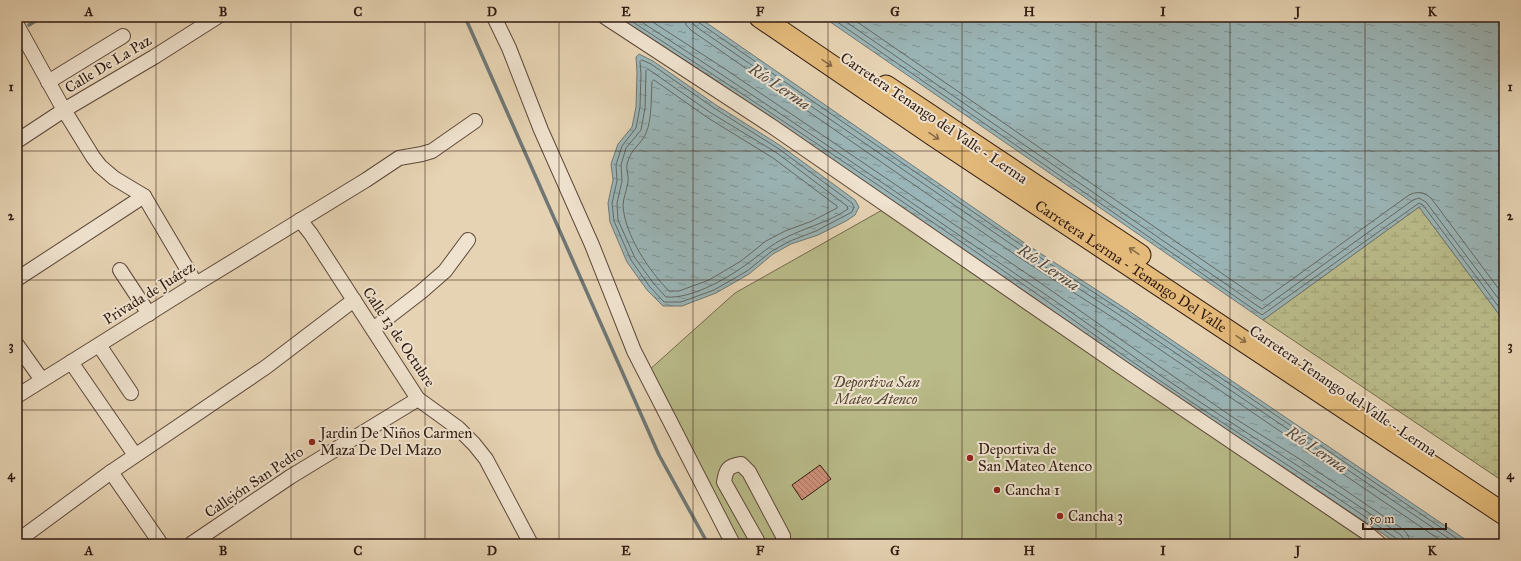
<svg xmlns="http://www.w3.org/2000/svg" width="1521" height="561" viewBox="0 0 1521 561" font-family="'IM FELL Great Primer',serif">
  <defs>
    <pattern id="wetland-marsh" width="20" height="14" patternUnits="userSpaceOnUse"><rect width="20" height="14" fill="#b9bb89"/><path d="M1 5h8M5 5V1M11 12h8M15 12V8" fill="none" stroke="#9fa075"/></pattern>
    <pattern id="water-ripples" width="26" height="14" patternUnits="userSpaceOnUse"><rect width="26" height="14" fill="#9ab5b7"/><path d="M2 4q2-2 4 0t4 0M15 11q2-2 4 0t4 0" fill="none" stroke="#7e9293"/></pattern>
    <pattern id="building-back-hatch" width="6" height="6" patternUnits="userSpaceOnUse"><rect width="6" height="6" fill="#ce9079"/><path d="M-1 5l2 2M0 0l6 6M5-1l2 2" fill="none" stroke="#a87562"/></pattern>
  </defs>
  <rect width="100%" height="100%" fill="#e6d3b3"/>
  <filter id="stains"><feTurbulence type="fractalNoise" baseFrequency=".005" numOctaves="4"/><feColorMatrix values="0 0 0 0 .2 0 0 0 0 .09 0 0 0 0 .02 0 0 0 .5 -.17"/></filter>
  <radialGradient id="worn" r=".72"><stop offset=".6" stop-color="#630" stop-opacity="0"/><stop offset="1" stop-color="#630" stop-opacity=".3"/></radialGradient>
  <polygon fill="#b9bb89" stroke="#746a4d" points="884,209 1373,544 737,544 648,371 735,293"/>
  <polygon fill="url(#wetland-marsh)" stroke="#746a4d" points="1419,207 1504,321 1504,482 1263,320"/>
  <g fill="url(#water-ripples)" stroke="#6f7775">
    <polygon points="618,17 698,17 1026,244 1126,309 1472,544 1398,544 1289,471 1223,429 1151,380 1033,297 714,79"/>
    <polygon points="823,17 1504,17 1504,321 1419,207 1263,320"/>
    <polygon points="639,54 653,61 716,105 781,146 855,200 859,207 855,215 846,221 818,235 791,244 773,254 749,274 716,293 682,306 663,306 647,290 627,262 610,222 608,203 613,180 611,164 618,144 632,127 636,107 637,73 636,57"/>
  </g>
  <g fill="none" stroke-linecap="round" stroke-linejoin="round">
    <g stroke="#646864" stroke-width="1">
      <path d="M 625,17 C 764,107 901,200 1037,294 C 1077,322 1116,351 1156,378 C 1236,433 1318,483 1397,539 L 1399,544"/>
      <path d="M 634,17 C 771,106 905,198 1039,290 C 1079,317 1117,345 1157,373 C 1237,428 1321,479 1401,535 L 1404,539 L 1404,544"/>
      <path d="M 645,17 L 722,67 L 1042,284 L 1160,367 L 1231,416 L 1298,458 L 1392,522 C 1401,528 1410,532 1410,544"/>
      <polyline points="685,17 686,25 692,31 1017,256 1118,321 1446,544"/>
      <polyline points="691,17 692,22 695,26 1021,251 1121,316 1457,544"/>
      <polyline points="696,17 698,22 1024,247 1124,312 1465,544"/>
      <polyline points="830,17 1262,315 1419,203 1423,205 1504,314"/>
      <polyline points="839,17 1262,309 1413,200 1419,198 1426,202 1504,306"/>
      <path d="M 850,17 L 1262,301 L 1409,195 C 1417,191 1424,192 1431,198 L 1504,296"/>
      <polygon points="642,60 651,64 714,108 779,149 852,203 854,207 852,212 816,231 790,241 772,251 747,271 714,290 681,302 664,302 650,287 631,260 614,221 612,203 617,181 616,165 622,146 636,128 640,107 641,74 640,62"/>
      <path d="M 648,69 L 711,113 L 777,153 L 847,206 L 848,209 C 829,222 807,227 787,237 C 771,244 759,256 744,266 C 725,280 690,299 666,297 L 654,284 L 635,258 L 618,220 L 617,203 L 622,181 L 621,165 L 626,148 L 641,130 L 645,108 L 646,71 Z"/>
      <path d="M 654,80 L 708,118 L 773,158 L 837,206 L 837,208 L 812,221 L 785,231 L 766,241 L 741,261 L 709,280 L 679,291 L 669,291 C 649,271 625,235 623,206 C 623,198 627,190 628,182 C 629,176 626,170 627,164 C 631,148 641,145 646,133 C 652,120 651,97 652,82 Z"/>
    </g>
    <g stroke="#6f7775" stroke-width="3.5">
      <polyline points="465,17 659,455 708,544"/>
      <polyline points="29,25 42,17"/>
    </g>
  </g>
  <polygon fill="url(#building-back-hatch)" stroke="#2f1a11" points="820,465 831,479 802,500 792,485"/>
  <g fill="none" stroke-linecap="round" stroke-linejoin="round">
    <g stroke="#5d483a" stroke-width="16">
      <g id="minor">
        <polyline points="494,17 509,48 541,130 592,245 634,351 733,544"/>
        <polyline points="605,17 770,125 1133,375 1367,533 1380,544"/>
        <polyline points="17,25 64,110 93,157 100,166 114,178 144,196 196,284"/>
        <polyline points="48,82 123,36"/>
        <polyline points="17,141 64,110 154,57 217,17"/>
        <polyline points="300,220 311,234 418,399 458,428 474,444 486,459 531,544"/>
        <polyline points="120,270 149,314"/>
        <polyline points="17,279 144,196"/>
        <polyline points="373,329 421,292 445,271 468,240"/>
        <polyline points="17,345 42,380"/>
        <polyline points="99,345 131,393"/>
        <polyline points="71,362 135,455"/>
        <polyline points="17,396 196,284 366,180 399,158 422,154 432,151 475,121"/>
        <polyline points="111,472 161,544"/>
        <polyline points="20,539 111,472 266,367 354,300"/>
        <polyline points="191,544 290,477 418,399"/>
        <path d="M 759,544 L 724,482 C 726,469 728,466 741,464 L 749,472 L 783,536 L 783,544"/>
      </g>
    </g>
    <g stroke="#2f1a11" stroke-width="23">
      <g id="highway">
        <path id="s1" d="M 760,17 L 933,135 L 1504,514"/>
        <polyline points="886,86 1140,255"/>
      </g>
    </g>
    <use href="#minor" stroke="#efe2ce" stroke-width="14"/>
    <use href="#highway" stroke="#e3ba7a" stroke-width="21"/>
  </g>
  <defs><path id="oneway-shaft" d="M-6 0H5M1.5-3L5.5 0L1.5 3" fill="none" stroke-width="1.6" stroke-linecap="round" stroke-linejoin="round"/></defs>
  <g stroke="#896a46">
    <use href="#oneway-shaft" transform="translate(827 63) rotate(34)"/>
    <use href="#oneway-shaft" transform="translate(934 136) rotate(34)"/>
    <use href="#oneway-shaft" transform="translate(1134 251) rotate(-146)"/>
    <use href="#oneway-shaft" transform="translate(1241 339) rotate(34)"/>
  </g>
  <path fill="none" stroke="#2f1a11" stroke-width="1" stroke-opacity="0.55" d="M 156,17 L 156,544M 291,17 L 291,544M 425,17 L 425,544M 559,17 L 559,544M 693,17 L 693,544M 828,17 L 828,544M 962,17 L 962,544M 1096,17 L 1096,544M 1230,17 L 1230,544M 1365,17 L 1365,544M 17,151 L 1504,151M 17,280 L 1504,280M 17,410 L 1504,410"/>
  <g fill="#8f2418" stroke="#efe2ce" stroke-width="1.5">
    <circle cx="312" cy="442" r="4"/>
    <circle cx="970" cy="458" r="4"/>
    <circle cx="997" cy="490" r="4"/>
    <circle cx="1060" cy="516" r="4"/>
  </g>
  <g text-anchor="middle" stroke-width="4" stroke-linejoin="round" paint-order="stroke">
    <g font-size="15" fill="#2f1a11" stroke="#efe2ce">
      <text transform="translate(108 64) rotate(-31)" y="5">Calle De La Paz</text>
      <text transform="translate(934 118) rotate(34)" y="5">Carretera Tenango del Valle - Lerma</text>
      <text dy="5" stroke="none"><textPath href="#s1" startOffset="447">Carretera Lerma - Tenango Del Valle</textPath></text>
      <text transform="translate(149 293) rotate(-32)" y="5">Privada de Juárez</text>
      <text transform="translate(399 337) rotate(56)" y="5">Calle 13 de Octubre</text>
      <text transform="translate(1343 391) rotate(34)" y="5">Carretera Tenango del Valle - Lerma</text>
      <text transform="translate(254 482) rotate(-34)" y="5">Callejón San Pedro</text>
    </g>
    <g font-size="15" font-style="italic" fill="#584a35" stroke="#efe2ce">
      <text x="876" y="387">Deportiva San<tspan x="876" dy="17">Mateo Atenco</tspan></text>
    </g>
    <g font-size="15" fill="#2f1a11" stroke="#efe2ce" text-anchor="start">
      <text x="320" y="438">Jardin De Niños Carmen<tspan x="320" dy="17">Maza De Del Mazo</tspan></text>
      <text x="978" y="454">Deportiva de<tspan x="978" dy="17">San Mateo Atenco</tspan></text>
      <text x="1005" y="495">Cancha 1</text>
      <text x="1068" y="521">Cancha 3</text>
    </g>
    <g font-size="16" font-style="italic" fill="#4f4843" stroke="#efe2ce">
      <text transform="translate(780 86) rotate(34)" y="6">Río Lerma</text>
      <text transform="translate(1049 267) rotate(34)" y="6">Río Lerma</text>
      <text transform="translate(1317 449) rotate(34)" y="6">Río Lerma</text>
    </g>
  </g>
  <rect width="1521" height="561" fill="none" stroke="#e6d3b3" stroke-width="44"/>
  <path d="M1363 523v6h83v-6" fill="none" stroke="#2f1a11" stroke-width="2"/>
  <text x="1369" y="523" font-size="12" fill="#2f1a11" stroke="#efe2ce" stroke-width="3" paint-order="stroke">50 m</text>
  <rect x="22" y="22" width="1477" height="517" fill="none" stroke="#2f1a11" stroke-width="1.5"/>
  <g font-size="13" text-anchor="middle" font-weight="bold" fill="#2f1a11">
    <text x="89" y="16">A</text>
    <text x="223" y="16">B</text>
    <text x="358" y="16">C</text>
    <text x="492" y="16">D</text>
    <text x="626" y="16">E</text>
    <text x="760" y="16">F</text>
    <text x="895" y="16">G</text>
    <text x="1029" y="16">H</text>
    <text x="1163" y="16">I</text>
    <text x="1298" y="16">J</text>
    <text x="1432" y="16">K</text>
    <text x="11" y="91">1</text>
    <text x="1510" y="91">1</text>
    <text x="11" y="220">2</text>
    <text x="1510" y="220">2</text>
    <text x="11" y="350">3</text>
    <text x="1510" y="350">3</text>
    <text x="11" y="479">4</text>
    <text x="1510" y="479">4</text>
    <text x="89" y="555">A</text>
    <text x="223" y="555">B</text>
    <text x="358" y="555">C</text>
    <text x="492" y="555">D</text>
    <text x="626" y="555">E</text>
    <text x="760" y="555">F</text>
    <text x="895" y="555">G</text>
    <text x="1029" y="555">H</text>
    <text x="1163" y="555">I</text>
    <text x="1298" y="555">J</text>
    <text x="1432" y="555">K</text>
  </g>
  <rect width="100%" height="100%" filter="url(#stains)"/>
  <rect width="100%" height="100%" fill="url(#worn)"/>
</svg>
